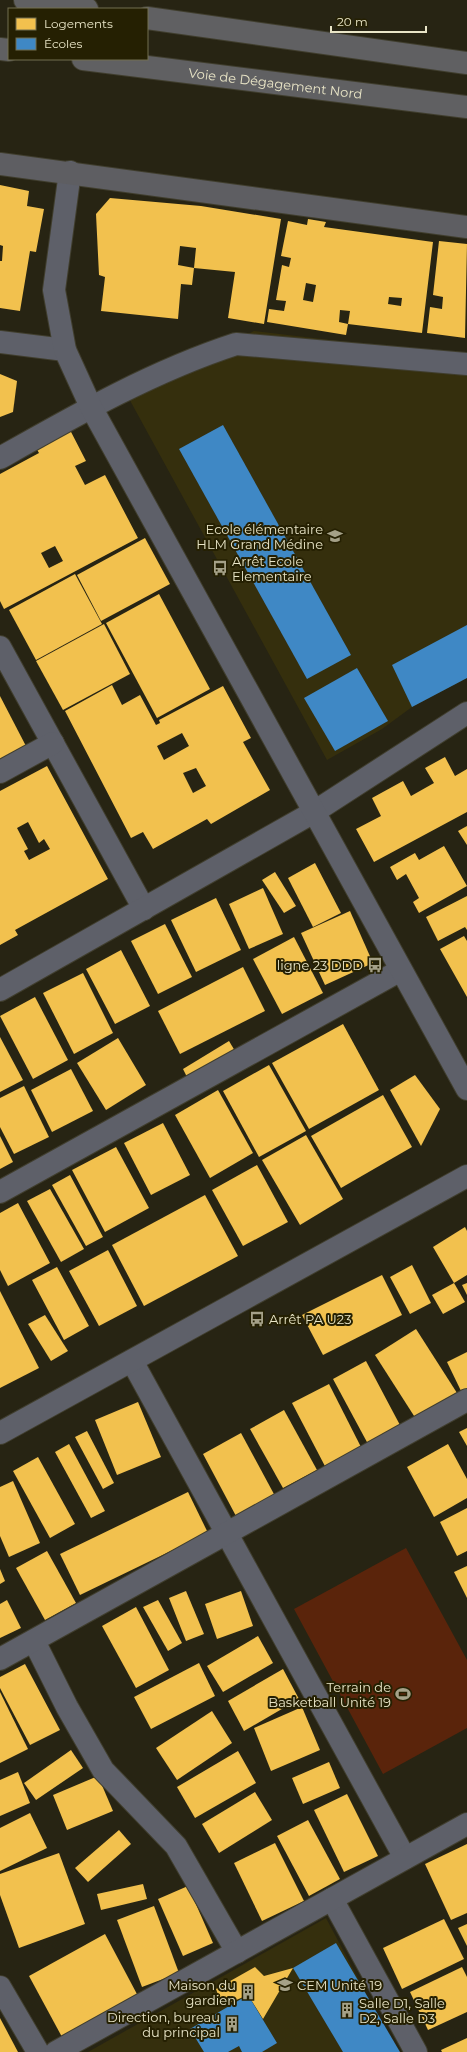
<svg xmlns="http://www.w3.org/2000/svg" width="467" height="2052" viewBox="0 0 467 2052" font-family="Montserrat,sans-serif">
  <rect width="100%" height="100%" fill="#272413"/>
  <g fill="#352f0d">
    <polygon points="254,331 467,356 467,678 412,707 382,729 327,760 127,395"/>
    <polygon points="326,1918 397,2052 88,2052"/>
  </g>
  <polygon fill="#5a240b" points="406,1548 467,1660 467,1728 383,1774 294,1609"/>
  <g fill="#f2c14e" fill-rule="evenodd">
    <polygon points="0,185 29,191 27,206 44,209 36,252 30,251 20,311 0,308 0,261 2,261 3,246 0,245"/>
    <polygon points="110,198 201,206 281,219 264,324 228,318 235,272 194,268 196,248 180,246 178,265 194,268 192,285 181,284 178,319 101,311 105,277 99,275 96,214"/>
    <path d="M 308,219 L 326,222 L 324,227 L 433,242 L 422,333 L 348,324 L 350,311 L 340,310 L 339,322 L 348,324 L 346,335 L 267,322 L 269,309 L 284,311 L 286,301 L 276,300 L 282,265 L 289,267 L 291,258 L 281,256 L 288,221 L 307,225 ZM 306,283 L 316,285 L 313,302 L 303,300 ZM 389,297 L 402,298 L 401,306 L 388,304 Z"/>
    <polygon points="439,241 467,244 465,338 427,333 430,307 442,309 443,297 433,295"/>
    <polygon points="0,374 17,381 13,412 0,417"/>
    <path d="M 69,428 L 86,461 L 75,466 L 85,485 L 105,475 L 138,538 L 4,609 L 0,601 L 0,474 L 39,453 L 35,446 ZM 55,546 L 63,561 L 49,568 L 41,553 Z"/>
    <polygon points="145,538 170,584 101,621 77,575"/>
    <polygon points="75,574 102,624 36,660 9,610"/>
    <polygon points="159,594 210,689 157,718 106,623"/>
    <polygon points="104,624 130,674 63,710 36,661"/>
    <path d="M 112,685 L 122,705 L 140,695 L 156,725 L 160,723 L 159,720 L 223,686 L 251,738 L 243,742 L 270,790 L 211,824 L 207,819 L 153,849 L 143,832 L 131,838 L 65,711 ZM 182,733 L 189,746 L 164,760 L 157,746 ZM 196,768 L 206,786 L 193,793 L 183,773 Z"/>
    <polygon points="0,696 27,748 0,762"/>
    <polygon points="445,757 455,776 467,769 467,812 374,862 356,829 381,816 372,798 403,781 411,796 434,783 425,768"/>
    <path d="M 47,766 L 108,879 L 15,930 L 18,935 L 0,945 L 0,791 ZM 28,822 L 39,843 L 44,839 L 50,849 L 29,860 L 24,851 L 28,849 L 17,828 Z"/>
    <polygon points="467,826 467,845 458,831"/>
    <polygon points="444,846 467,886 419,913 413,902 419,898 406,874 397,880 390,867 415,853 419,860"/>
    <polygon points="315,863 341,913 313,927 288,878"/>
    <polygon points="275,872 296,906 284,913 262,880"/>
    <polygon points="263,888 283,934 249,949 229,904"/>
    <polygon points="467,896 467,930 465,927 438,941 426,917"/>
    <polygon points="216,898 241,950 196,972 171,920"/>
    <polygon points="350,911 373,963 325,985 301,933"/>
    <polygon points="165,924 192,977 158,994 131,941"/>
    <polygon points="464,936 467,941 467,997 440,949"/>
    <polygon points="294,937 323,993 282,1014 253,959"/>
    <polygon points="121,950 150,1006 115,1024 86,969"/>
    <polygon points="243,967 265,1011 180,1054 158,1011"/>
    <polygon points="83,973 113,1033 74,1054 43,993"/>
    <polygon points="35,997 68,1060 33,1079 0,1016"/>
    <polygon points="343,1024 379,1090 309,1129 272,1063"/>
    <polygon points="0,1037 23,1080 0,1092"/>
    <polygon points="118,1038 146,1085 106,1110 77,1063"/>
    <polygon points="229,1041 235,1051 188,1079 183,1069"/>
    <polygon points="269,1065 306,1131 259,1157 223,1091"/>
    <polygon points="71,1069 93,1111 52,1132 31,1090"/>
    <polygon points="415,1075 440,1109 421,1146 390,1090"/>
    <polygon points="24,1086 49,1137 14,1154 0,1127 0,1098"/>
    <polygon points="218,1090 253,1153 210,1178 175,1115"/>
    <polygon points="383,1095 412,1147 341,1188 311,1136"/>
    <polygon points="163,1123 190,1175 151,1195 124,1143"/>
    <polygon points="306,1135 343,1199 300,1225 262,1160"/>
    <polygon points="0,1136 13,1162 0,1169"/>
    <polygon points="116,1147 149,1208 105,1232 72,1170"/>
    <polygon points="257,1165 288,1222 243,1246 212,1190"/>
    <polygon points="70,1175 103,1237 86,1246 52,1185"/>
    <polygon points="50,1189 84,1249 61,1262 27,1201"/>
    <polygon points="205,1195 238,1256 144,1306 112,1245"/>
    <polygon points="18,1203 50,1263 8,1286 0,1270 0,1213"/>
    <polygon points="465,1227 467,1231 467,1275 454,1283 433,1247"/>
    <polygon points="108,1250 137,1306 99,1326 69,1271"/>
    <polygon points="412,1265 431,1303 410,1314 390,1277"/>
    <polygon points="57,1267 89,1326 64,1340 32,1280"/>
    <polygon points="382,1275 402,1315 323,1355 302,1315"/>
    <polygon points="454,1283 465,1302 443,1314 432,1295"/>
    <polygon points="467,1283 467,1295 462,1285"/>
    <polygon points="0,1291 39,1368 0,1388"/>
    <polygon points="45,1315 68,1351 51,1361 28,1324"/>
    <polygon points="416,1329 457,1393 416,1419 375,1355"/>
    <polygon points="467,1352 467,1391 462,1393 447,1362"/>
    <polygon points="366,1361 401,1427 368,1444 333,1379"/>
    <polygon points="329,1384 363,1451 327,1470 292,1403"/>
    <polygon points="138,1402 161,1457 117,1475 95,1420"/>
    <polygon points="284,1410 317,1470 283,1488 250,1429"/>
    <polygon points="467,1428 467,1446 459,1432"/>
    <polygon points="87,1431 114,1483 103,1489 75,1437"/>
    <polygon points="241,1433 275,1496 236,1516 203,1454"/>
    <polygon points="69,1444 105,1511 91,1518 55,1452"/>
    <polygon points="448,1444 467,1479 467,1498 434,1517 407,1467"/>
    <polygon points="38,1457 75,1524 50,1538 13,1471"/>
    <polygon points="13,1481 40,1543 9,1557 0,1536 0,1487"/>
    <polygon points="188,1492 208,1533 80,1595 60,1554"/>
    <polygon points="467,1508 467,1551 457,1556 440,1522"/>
    <polygon points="47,1551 76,1603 45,1620 16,1568"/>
    <polygon points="467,1566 467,1598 454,1572"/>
    <polygon points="0,1569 5,1581 0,1584"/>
    <polygon points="186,1591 204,1634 186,1641 169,1598"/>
    <polygon points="241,1591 253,1626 217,1639 205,1604"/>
    <polygon points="7,1600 21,1628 0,1638 0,1604"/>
    <polygon points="158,1600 182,1643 168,1651 143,1607"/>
    <polygon points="136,1607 169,1670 136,1688 102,1626"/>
    <polygon points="258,1636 273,1663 223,1692 207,1666"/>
    <polygon points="199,1663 215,1696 151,1729 134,1697"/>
    <polygon points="25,1664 60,1730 30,1745 0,1688 0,1677"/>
    <polygon points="283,1669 299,1699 244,1731 228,1701"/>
    <polygon points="0,1692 28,1749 0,1763"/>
    <polygon points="302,1707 320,1750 271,1771 254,1728"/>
    <polygon points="212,1711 232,1743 177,1780 156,1748"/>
    <polygon points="71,1750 83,1768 36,1800 24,1783"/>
    <polygon points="238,1751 256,1783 195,1818 177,1787"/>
    <polygon points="329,1762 340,1788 303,1804 292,1778"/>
    <polygon points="18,1772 30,1803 0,1816 0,1780"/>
    <polygon points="98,1776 113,1811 67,1830 53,1795"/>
    <polygon points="255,1792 272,1820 219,1853 202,1824"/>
    <polygon points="347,1794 378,1856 344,1872 314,1810"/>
    <polygon points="30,1813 47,1848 0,1871 0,1828"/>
    <polygon points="308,1820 340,1879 309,1896 277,1836"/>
    <polygon points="119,1830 131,1844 88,1882 75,1868"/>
    <polygon points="275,1843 304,1901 262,1921 234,1863"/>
    <polygon points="467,1844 467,1913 451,1920 425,1864"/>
    <polygon points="59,1853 85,1924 19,1948 0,1895 0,1874"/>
    <polygon points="143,1884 147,1899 101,1910 97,1894"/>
    <polygon points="188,1886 213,1943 183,1956 158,1899"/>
    <polygon points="154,1906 179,1973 142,1987 117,1920"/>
    <polygon points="444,1919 464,1959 402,1989 383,1948"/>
    <polygon points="467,1924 467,1946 458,1928"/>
    <polygon points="105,1934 138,1996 62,2037 29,1976"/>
    <polygon points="255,1967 264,1976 293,1968 263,2019 248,1995 222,2006 216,1989"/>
    <polygon points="462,1967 467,1977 467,2012 428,2030 410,1992"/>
    <polygon points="0,2018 18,2052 0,2052"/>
    <polygon points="467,2038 467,2052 442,2052 441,2050"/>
  </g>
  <g fill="#3f88c5">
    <polygon points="223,425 351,655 307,679 179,449"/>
    <polygon points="467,625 467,678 412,707 392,665"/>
    <polygon points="357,668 388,721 335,751 304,698"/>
    <polygon points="336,1943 400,2052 343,2052 293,1968"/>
    <polygon points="248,1995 277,2043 262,2052 242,2052 239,2046 228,2052 204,2052 190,2029"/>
  </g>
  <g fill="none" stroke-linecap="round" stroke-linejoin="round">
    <g stroke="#403e2e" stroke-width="24">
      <g id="minor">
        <polyline points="0,342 65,350"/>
        <path d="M 0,458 C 76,415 153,371 236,344 L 467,364"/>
        <polyline points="0,647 144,909"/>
        <polyline points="0,772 53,743"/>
        <polyline points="0,990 314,812 467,713"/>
        <polyline points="0,1192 401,970"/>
        <polyline points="132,1361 405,1858"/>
        <polyline points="34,1641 67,1707 103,1770 176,1846 237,1952"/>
        <polyline points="0,1659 467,1400"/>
        <polyline points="332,1899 416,2052"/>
        <polyline points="0,1987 38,2052"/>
        <polyline points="56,2052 467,1824"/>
      </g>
    </g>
    <g stroke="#403e2e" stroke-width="24">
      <g id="tertiary">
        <polyline points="70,172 54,290 65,350 91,407 467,1089"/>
        <polyline points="0,1433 467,1176"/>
      </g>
    </g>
    <g stroke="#403e2e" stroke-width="24">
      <polyline id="primary" points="0,164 467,227"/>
    </g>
    <g stroke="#403e2e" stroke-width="24">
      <g id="trunk">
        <polyline points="25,0 87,9"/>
        <polyline points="147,18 467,63"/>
        <polyline points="0,49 9,50"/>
        <path id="s1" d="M 83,59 L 467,107"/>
      </g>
    </g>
    <use href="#minor" stroke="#5e6069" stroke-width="22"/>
    <use href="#tertiary" stroke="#5e6069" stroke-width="22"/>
    <use href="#primary" stroke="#5e5e62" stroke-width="22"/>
    <use href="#trunk" stroke="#606062" stroke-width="22"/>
  </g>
  <defs>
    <g id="school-bare" transform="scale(1.2)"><path d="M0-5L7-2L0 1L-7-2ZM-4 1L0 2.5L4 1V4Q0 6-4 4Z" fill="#a5a188" stroke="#252002" stroke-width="2.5" paint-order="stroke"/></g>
    <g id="bus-bare" transform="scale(1.2)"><path d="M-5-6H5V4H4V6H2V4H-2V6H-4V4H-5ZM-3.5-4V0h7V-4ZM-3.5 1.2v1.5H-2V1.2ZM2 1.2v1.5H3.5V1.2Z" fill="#a5a188" stroke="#252002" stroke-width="2.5" paint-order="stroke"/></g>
    <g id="stadium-bare" transform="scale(1.2)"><path d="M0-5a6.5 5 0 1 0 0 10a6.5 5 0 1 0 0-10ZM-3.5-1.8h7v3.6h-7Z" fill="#a5a188" stroke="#252002" stroke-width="2.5" paint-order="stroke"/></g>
    <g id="building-bare" transform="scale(1.2)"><path d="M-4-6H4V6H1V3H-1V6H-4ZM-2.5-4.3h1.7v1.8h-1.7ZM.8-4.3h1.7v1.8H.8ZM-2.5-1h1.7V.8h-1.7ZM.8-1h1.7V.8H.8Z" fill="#a5a188" stroke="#252002" stroke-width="2.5" paint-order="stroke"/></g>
  </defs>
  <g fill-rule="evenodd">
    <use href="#school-bare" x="335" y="536"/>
    <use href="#bus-bare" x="220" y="568"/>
    <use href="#bus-bare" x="375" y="965"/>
    <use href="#bus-bare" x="257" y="1319"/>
    <use href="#stadium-bare" x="403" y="1694"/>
    <use href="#school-bare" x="285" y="1985"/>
    <use href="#building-bare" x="248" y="1992"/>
    <use href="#building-bare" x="347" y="2010"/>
    <use href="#building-bare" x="232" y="2024"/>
  </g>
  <g text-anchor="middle" stroke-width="4" stroke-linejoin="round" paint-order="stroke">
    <g font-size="13" fill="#e9e5c7" stroke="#252002">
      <text dy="5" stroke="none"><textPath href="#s1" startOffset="194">Voie de Dégagement Nord</textPath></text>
    </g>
    <g font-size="13" fill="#e9e5c7" stroke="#252002" text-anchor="end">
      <text x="323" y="534">Ecole élémentaire<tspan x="323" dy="15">HLM Grand Médine</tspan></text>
      <text x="232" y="566" text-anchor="start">Arrêt Ecole<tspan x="232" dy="15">Elementaire</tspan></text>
      <text x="363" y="970">ligne 23 DDD</text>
      <text x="269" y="1324" text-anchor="start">Arrêt PA U23</text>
      <text x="391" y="1692">Terrain de<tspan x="391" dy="15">Basketball Unité 19</tspan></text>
      <text x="236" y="1990">Maison du<tspan x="236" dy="15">gardien</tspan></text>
      <text x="297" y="1990" text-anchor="start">CEM Unité 19</text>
      <text x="359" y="2008" text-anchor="start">Salle D1, Salle<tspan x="359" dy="15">D2, Salle D3</tspan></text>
      <text x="220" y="2022">Direction, bureau<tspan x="220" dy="15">du principal</tspan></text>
    </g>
  </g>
  <rect x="8" y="8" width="140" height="52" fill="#252002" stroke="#736f51"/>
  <rect x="16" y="18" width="20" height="12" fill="#f2c14e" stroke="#736f51"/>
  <text x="44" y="28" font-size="12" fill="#e9e5c7">Logements</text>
  <rect x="16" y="38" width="20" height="12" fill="#3f88c5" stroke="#736f51"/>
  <text x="44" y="48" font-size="12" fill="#e9e5c7">Écoles</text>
  <path d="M331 26v6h95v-6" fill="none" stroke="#e9e5c7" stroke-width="2"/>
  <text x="337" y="26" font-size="12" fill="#e9e5c7" stroke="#252002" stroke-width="3" paint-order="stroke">20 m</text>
</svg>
